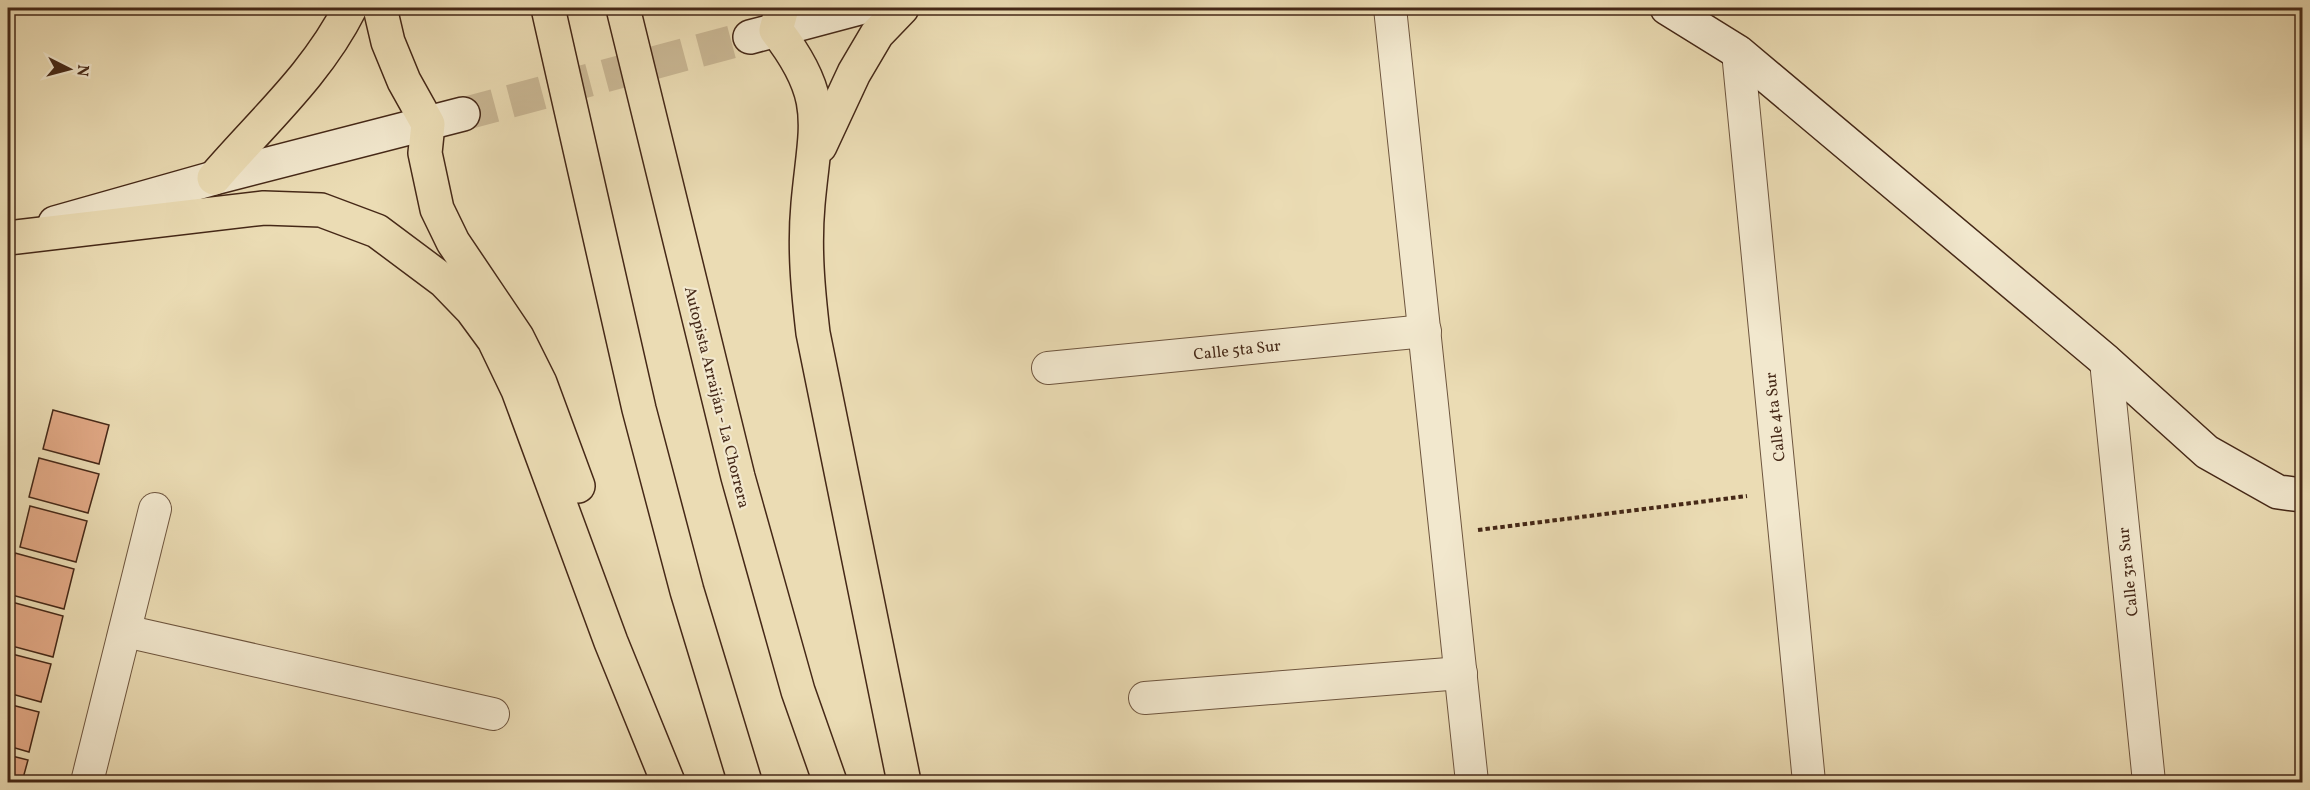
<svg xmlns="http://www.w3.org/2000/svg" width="2310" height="790" viewBox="0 0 2310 790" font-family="Vollkorn,serif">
  <rect width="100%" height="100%" fill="#ebdcb4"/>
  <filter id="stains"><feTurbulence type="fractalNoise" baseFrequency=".00333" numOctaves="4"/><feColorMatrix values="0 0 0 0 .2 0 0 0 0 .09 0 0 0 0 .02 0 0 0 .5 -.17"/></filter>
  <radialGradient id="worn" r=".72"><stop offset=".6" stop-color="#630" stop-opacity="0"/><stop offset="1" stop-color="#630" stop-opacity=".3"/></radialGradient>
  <g fill="#e2a986" stroke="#452817" stroke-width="1.5">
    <polygon points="53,410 109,425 99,464 43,449"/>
    <polygon points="39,458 99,474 88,513 29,497"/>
    <polygon points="30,506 87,521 76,562 20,547"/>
    <polygon points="15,553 74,569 64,609 8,594"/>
    <polygon points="8,601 63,616 53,657 8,645"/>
    <polygon points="8,653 51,664 41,702 8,693"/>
    <polygon points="8,704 39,712 29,752 8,746"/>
    <polygon points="8,755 28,760 22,782 8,782"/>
  </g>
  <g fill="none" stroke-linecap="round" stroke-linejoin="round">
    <polyline stroke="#cab895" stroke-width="33" stroke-dasharray="33 16" stroke-linecap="butt" points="463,114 750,37"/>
    <g stroke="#6e553e" stroke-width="34">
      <g id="street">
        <polyline points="1390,8 1472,782"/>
        <polyline points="1738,52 1809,782"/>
        <polyline points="2106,361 2149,782"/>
        <polyline points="1048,368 1425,331"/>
        <polyline points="125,631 493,714"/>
        <polyline points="1145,698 1461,673"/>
        <polyline points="87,782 155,509"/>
      </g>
    </g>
    <g stroke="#452817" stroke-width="36">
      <g id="secondary">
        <polyline points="1667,8 1738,52 2106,361 2207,452 2278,492 2302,495"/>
        <polyline points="750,37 859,8"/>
        <polyline points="55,223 214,178 463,114"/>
      </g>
    </g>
    <g stroke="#452817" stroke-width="36">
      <g id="highway">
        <polyline points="380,8 388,42 404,81 428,124 425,153 437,209 453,242 517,337 540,383 578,486"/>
        <polyline points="548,8 639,409 687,591 745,782"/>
        <polyline points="623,8 738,477 798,691 830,782"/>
        <path d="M 782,8 L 776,30 C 830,99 815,125 808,204 C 804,248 808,290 813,333 L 904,782"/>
        <polyline points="820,146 854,73 877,34 902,8"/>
        <path d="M 214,178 C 262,122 317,74 350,8"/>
        <polyline points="8,238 264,208 321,210 377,231 444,281 472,310 494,340 518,390 611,642 668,782"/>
      </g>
    </g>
    <polyline stroke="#452817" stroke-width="4" stroke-dasharray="4.5 3" stroke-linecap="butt" points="1478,530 1747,496"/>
    <use href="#street" stroke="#f2e8ce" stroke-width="32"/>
    <use href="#secondary" stroke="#f2e8ce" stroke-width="33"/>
    <use href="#highway" stroke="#ebdcb4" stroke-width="33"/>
  </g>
  <g text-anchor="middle" stroke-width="4.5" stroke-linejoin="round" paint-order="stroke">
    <g font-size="16" fill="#452817" stroke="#f2e8ce">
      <text transform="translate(1237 349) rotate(-6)" y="6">Calle 5ta Sur</text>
      <text transform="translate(718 397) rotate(76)" y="6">Autopista Arraiján - La Chorrera</text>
      <text transform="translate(1774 417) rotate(-96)" y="6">Calle 4ta Sur</text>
      <text transform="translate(2127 572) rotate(-96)" y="6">Calle 3ra Sur</text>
    </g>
  </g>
  <rect width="2310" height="790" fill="none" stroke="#ebdcb4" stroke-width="30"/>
  <rect x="9" y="9" width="2292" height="772" fill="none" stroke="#452817" stroke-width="3"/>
  <rect x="15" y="15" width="2280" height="760" fill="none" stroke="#452817" stroke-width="1.5"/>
  <g transform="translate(69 69) rotate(96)" stroke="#f2e8ce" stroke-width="4.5" paint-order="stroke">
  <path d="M0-4.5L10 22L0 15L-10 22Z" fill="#452817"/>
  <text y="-9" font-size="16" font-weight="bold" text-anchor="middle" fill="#452817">N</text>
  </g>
  <rect width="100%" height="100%" filter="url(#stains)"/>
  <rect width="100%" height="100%" fill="url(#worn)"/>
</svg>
